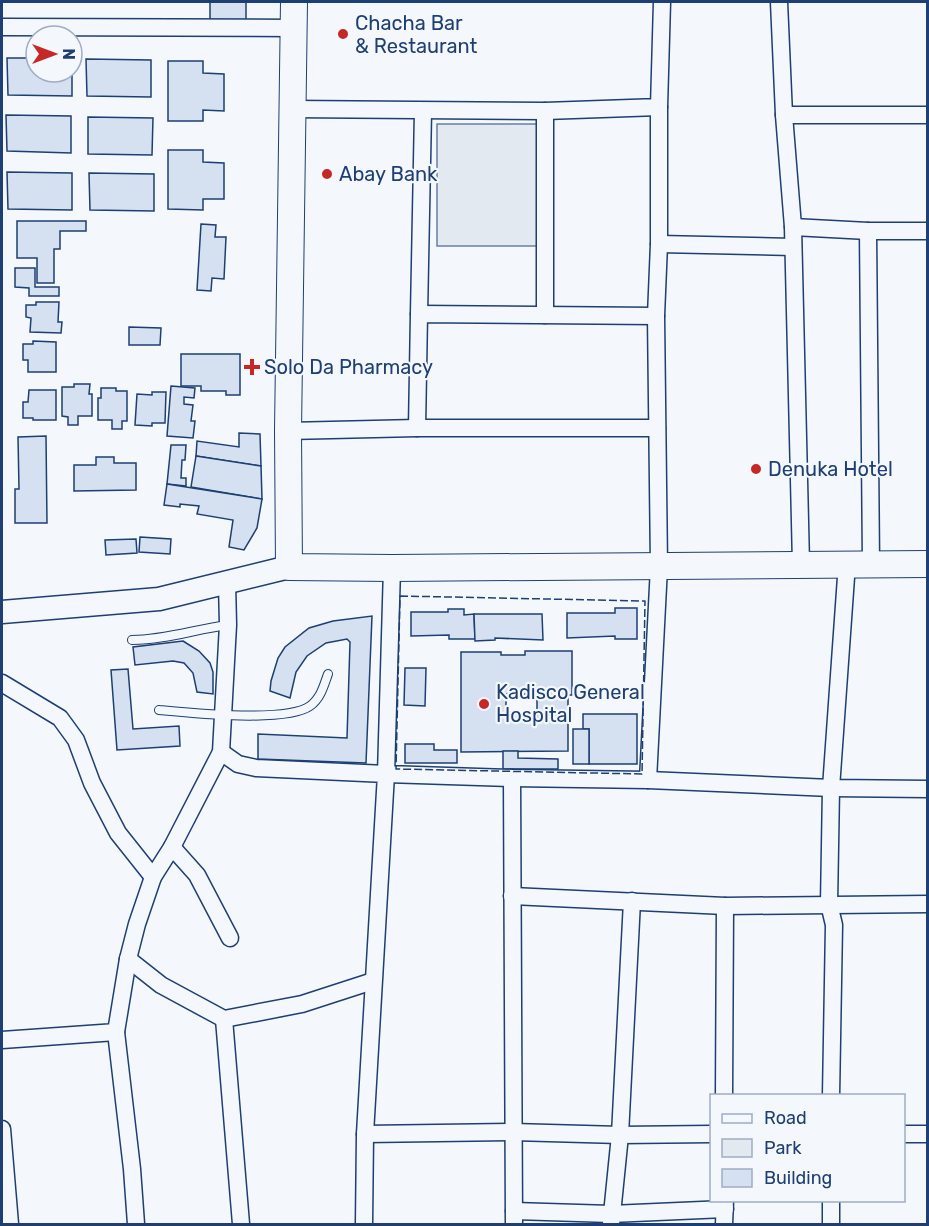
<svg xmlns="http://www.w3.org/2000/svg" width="929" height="1226" viewBox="0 0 929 1226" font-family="Rubik,sans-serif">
  <rect width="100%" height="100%" fill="#f4f7fb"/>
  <rect fill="#e3e9f0" stroke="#687fa3" stroke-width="1.5" x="437" y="124" width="100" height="122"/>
  <g fill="#d5e0f0" stroke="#1d3f73" stroke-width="1.5" fill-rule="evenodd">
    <rect x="210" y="2" width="36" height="18"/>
    <polygon points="7,58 36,58 36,72 72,72 72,59 72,96 8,95"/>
    <polygon points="86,59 151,60 151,97 87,96"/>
    <polygon points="168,61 203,61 203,73 224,74 224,111 203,110 203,121 168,121"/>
    <polygon points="6,115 71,116 71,153 7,151"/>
    <polygon points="88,117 153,118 152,155 88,154"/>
    <polygon points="168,150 203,150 203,162 224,163 224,199 203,199 203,210 168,209"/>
    <polygon points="7,172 72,173 72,210 8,209"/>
    <polygon points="89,173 154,174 154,211 90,210"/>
    <polygon points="17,221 86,221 86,231 60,231 60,249 54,249 54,283 37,283 37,258 17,258"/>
    <polygon points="201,224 216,225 215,237 226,237 224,279 212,278 211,291 197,290"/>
    <polygon points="15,268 35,268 35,287 59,287 59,296 29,296 29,288 15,287"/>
    <polygon points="36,302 59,302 58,322 62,322 61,333 30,332 31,318 26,317 26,305 36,305"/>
    <polygon points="129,327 161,328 160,345 129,345"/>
    <polygon points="33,341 56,342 56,372 28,372 28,360 23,360 23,344 33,344"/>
    <polygon points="181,354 240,354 240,395 226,395 226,391 201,391 201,386 181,386"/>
    <polygon points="74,384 90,384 89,394 92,394 92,416 78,416 78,425 68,425 68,417 62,416 62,387 74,387"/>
    <polygon points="171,386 195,388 194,398 184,397 184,404 193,405 191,421 195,421 193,438 167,436"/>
    <polygon points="101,388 116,388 116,391 127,391 127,421 122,421 122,429 112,429 112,420 98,420 98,398 101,398"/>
    <polygon points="29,390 56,390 56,420 33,420 33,418 23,418 23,402 28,402"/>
    <polygon points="152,392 166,392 165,423 152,423 152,426 135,425 137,394 152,395"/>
    <polygon points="239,433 260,434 261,466 196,456 197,441 239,447"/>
    <polygon points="46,436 47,523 15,523 15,489 19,489 18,437"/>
    <polygon points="171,445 186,445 185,460 182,460 181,478 186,478 186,486 167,484"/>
    <polygon points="196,456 261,466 262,499 191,487"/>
    <polygon points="96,457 114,457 114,463 136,463 136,490 74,491 74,465 96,465"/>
    <polygon points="167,484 262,499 257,528 244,550 229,547 233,520 197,514 199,506 180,504 180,507 164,505"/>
    <polygon points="140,537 171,539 170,554 139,552"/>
    <polygon points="136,539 137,553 106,555 105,540"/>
    <polygon points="615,608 637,608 637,639 615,639 615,636 567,638 567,613 615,613"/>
    <polygon points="448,609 464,609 464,615 474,614 475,639 449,639 449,635 411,636 411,612 448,612"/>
    <polygon points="474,614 542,614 543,640 495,638 495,640 475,641"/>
    <polygon points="372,616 366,763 258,759 258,734 347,738 350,642 347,639 326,643 307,656 296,672 290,698 270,691 271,681 278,658 285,647 309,628 333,621"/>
    <polygon points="183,641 199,651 210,663 213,672 213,694 197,692 193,673 184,663 173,661 135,665 133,647"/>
    <path d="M 525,651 L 572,651 L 572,695 L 568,695 L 568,751 L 461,752 L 461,652 L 501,652 L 501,655 L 525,655 ZM 506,694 L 528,694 L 528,696 L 537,696 L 537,716 L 519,716 L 519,712 L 506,712 Z"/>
    <polygon points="405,668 426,668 425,706 404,705"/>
    <polygon points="128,669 133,729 179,726 180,746 117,750 111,670"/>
    <polygon points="583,714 637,714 637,764 589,764 589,729 583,729"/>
    <rect x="573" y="729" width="16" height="35"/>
    <polygon points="405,744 434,744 434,750 457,750 457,763 405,763"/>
    <polygon points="503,751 518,751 518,758 558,759 558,769 503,769"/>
  </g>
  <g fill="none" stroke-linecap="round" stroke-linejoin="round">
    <g stroke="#1d3f73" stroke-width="10">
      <g id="service">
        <path d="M 132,640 C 165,640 196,629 228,625"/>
        <path d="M 159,710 C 190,713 286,723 310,706 C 321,698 324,685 328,674"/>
      </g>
    </g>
    <g stroke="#1d3f73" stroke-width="19">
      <g id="minor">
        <polyline points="779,2 784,115 928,115"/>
        <polyline points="2,27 294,28"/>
        <polyline points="291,109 545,111 659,107 662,2"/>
        <polyline points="545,111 545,315"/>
        <polyline points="784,115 793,227 801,564"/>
        <polyline points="793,227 868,231 928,231"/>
        <polyline points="868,231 871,564"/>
        <polyline points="659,244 793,247"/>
        <polyline points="419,314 423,111"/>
        <polyline points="417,428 419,314 656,316"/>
        <polyline points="288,431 417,428 657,428"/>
        <polyline points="392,568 386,774 512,778 648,780 831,788 928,789"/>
        <polyline points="227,583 228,625 221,752 172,847 153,877 137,924 128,959 161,985 224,1019 302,1004 373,981"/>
        <polyline points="2,683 60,718 76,740 92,783 118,833 153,877"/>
        <polyline points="221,752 238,764 256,768 386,774 365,1134 364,1224"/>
        <polyline points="512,778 514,1224"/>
        <polyline points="648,780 659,567 656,316 659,244 659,107"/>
        <polyline points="172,847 197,875 230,938"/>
        <polyline points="512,896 725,906 928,904"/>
        <polyline points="224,1019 241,1224"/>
        <polyline points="116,1032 132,1169 136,1224"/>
        <polyline points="2,1040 116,1032 128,959"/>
        <polyline points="724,1096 725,906"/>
        <polyline points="831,1096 834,925 829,904 831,788 847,563"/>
        <polyline points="2,1129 10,1224"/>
        <polyline points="365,1134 513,1132 620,1135 712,1134"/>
        <polyline points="904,1134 928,1134"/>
        <polyline points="831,1200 831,1224"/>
        <polyline points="514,1211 611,1214 725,1209"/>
        <polyline points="611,1224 620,1135 632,901"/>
        <polyline points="724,1224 725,1200"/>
      </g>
    </g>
    <g stroke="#1d3f73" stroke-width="25">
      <polyline id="secondary" points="2,612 159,599 289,567"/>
    </g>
    <g stroke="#1d3f73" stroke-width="28">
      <polyline id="primary" points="294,2 288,431 289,567 392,568 928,564"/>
    </g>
    <use href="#service" stroke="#f4f7fb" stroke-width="8"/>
    <use href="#minor" stroke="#f4f7fb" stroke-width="16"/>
    <use href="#secondary" stroke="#f4f7fb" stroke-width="22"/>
    <use href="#primary" stroke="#f4f7fb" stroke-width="26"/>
    <polygon stroke="#1d3f73" stroke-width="1.5" stroke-dasharray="8 3" stroke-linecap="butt" points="400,596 645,601 642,774 396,769"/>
  </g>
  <g fill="#c62828" stroke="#f4f7fb" stroke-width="2">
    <circle cx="343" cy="34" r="6"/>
    <circle cx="327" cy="174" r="6"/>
    <path d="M249 358h6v6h6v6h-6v6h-6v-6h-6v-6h6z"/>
    <circle cx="756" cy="469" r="6"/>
    <circle cx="484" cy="704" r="6"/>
  </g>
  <g text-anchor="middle" stroke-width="4.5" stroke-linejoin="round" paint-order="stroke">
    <g font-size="20" fill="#1d3f73" stroke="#f4f7fb" text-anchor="start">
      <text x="355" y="30">Chacha Bar<tspan x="355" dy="23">&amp; Restaurant</tspan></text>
      <text x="339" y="181">Abay Bank</text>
      <text x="264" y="374">Solo Da Pharmacy</text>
      <text x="768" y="476">Denuka Hotel</text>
      <text x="496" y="699">Kadisco General<tspan x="496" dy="23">Hospital</tspan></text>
    </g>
  </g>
  <rect width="929" height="1226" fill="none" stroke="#1d3f73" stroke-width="6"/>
  <rect x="710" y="1094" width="195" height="108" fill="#f4f7fb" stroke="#9eadc5" stroke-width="1.5"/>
  <rect x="722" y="1114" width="30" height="9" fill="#f4f7fb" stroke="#9eadc5" stroke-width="1.5"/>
  <text x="764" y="1124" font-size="18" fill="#1d3f73">Road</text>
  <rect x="722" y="1139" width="30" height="18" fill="#e3e9f0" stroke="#9eadc5" stroke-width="1.5"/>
  <text x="764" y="1154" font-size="18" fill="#1d3f73">Park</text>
  <rect x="722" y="1169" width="30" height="18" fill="#d5e0f0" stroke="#9eadc5" stroke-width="1.5"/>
  <text x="764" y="1184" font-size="18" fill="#1d3f73">Building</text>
  <g transform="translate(54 54) rotate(90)"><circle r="28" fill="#f4f7fb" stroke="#9eadc5" stroke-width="1.5"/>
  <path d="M0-4.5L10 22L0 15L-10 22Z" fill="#c62828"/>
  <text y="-9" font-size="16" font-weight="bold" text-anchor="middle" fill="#1d3f73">N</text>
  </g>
</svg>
